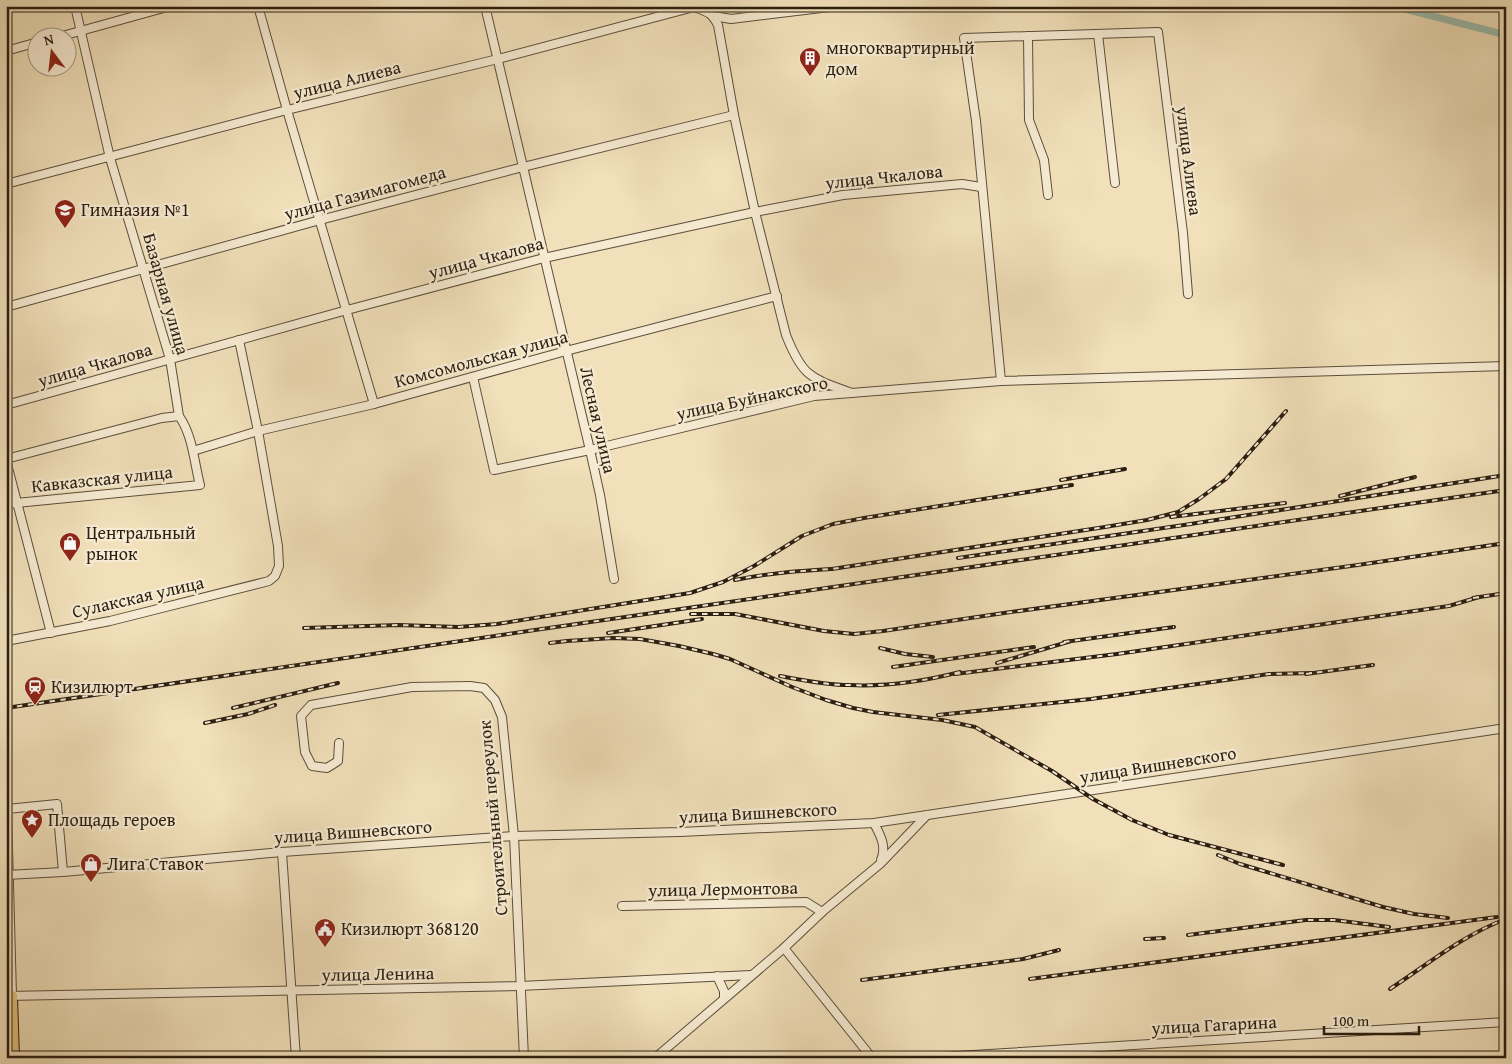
<svg xmlns="http://www.w3.org/2000/svg" width="1512" height="1064" viewBox="0 0 1512 1064" font-family="'Gentium Book Plus',serif">
  <rect width="100%" height="100%" fill="#f1e0ba"/>
  <filter id="stains"><feTurbulence type="fractalNoise" baseFrequency=".004" numOctaves="4"/><feColorMatrix values="0 0 0 0 .2 0 0 0 0 .09 0 0 0 0 .02 0 0 0 .5 -.17"/></filter>
  <radialGradient id="worn" r=".72"><stop offset=".6" stop-color="#630" stop-opacity="0"/><stop offset="1" stop-color="#630" stop-opacity=".3"/></radialGradient>
  <g fill="none" stroke-linecap="round" stroke-linejoin="round">
    <polyline stroke="#9bbdad" stroke-width="7" points="1393,6 1506,35"/>
    <g stroke="#5c4e3b" stroke-width="10">
      <g id="minor">
        <polyline points="75,6 110,158 170,359 179,416"/>
        <polyline points="258,6 287,110 374,404"/>
        <polyline points="485,6 590,450 600,495 614,579"/>
        <polyline points="713,16 731,19 838,6"/>
        <polyline points="1098,34 1115,183"/>
        <polyline points="1028,36 1029,120 1044,160 1048,195"/>
        <polyline points="55,38 171,6"/>
        <polyline points="6,51 38,42"/>
        <path d="M 6,184 L 287,110 L 498,59 L 694,7 C 707,12 711,12 718,25 L 734,115 L 755,212 L 786,335 C 803,378 811,378 852,393"/>
        <polyline points="6,307 320,220 523,167 734,115"/>
        <polyline points="473,377 494,470 590,450 814,396 1001,381 1506,366"/>
        <polyline points="1001,381 976,121 964,38 1158,32 1183,233 1188,294"/>
        <polyline points="6,405 347,310 544,258 755,212 843,195 962,184 981,187"/>
        <polyline points="193,451 258,431 374,404 566,351 777,296"/>
        <path d="M 6,459 L 162,418 L 179,416 C 193,436 194,462 200,485 L 6,504"/>
        <polyline points="6,460 51,633"/>
        <polyline points="6,641 110,621 269,581 275,576 279,566 278,546 258,431 239,340"/>
        <polyline points="339,743 338,761 327,768 312,766 305,752 301,716 311,705 412,687 470,686 484,688 495,700 502,717 514,836 524,1058"/>
        <path d="M 874,823 C 880,835 887,846 881,860"/>
        <polyline points="282,852 296,1058"/>
        <polyline points="6,875 63,872 282,852 514,836 680,832 874,823 1506,728"/>
        <polyline points="622,906 806,902 822,912"/>
        <polyline points="784,948 872,1058"/>
        <polyline points="717,976 724,991 724,998"/>
        <polyline points="6,996 520,986 751,975"/>
        <polyline points="12,996 7,809 57,804 63,872"/>
        <polyline points="655,1058 784,948 822,912 880,864 927,815"/>
        <polyline points="924,1058 1506,1022"/>
      </g>
    </g>
    <g stroke="#2b1e11" stroke-width="12">
      <polyline id="major" points="12,996 14,1058"/>
    </g>
    <use href="#minor" stroke="#f6ebd2" stroke-width="8"/>
    <use href="#major" stroke="#e8c07d" stroke-width="10"/>
    <g stroke="#2b1e11" stroke-width="4">
      <g id="rail">
        <polyline points="1061,480 1125,469"/>
        <polyline points="1340,496 1415,477"/>
        <polyline points="1171,517 1285,503"/>
        <polyline points="958,558 1184,525 1506,475"/>
        <path d="M 735,580 C 767,573 800,571 832,569 L 1105,527 L 1147,520 L 1178,512 L 1199,499 L 1226,479 L 1286,411"/>
        <polyline points="1473,598 1506,593"/>
        <polyline points="691,614 735,614 824,631 854,634 883,631 1004,613 1358,565 1506,543"/>
        <polyline points="304,628 399,625 458,627 497,624 690,593 723,582 754,566 802,536 833,524 864,518 1072,485"/>
        <polyline points="608,633 702,619"/>
        <polyline points="1064,642 1174,627"/>
        <polyline points="550,643 567,641 613,638 640,639 679,646 713,654 730,659 792,687 826,700 853,708 873,712 942,720 975,727 1052,771 1093,799 1132,820 1169,835 1283,865"/>
        <polyline points="880,648 905,654 933,657"/>
        <polyline points="997,663 1071,641"/>
        <polyline points="893,667 1034,647"/>
        <polyline points="955,674 1117,654 1449,606 1479,597"/>
        <polyline points="1306,674 1373,665"/>
        <path d="M 780,676 C 802,680 826,685 849,685 C 886,687 925,681 960,672"/>
        <polyline points="6,708 535,630 1506,490"/>
        <polyline points="233,708 338,683"/>
        <polyline points="938,715 1091,699 1269,674 1312,673"/>
        <polyline points="205,723 248,714 275,705"/>
        <polyline points="1218,855 1240,864 1383,907 1414,914 1448,918"/>
        <polyline points="1188,935 1306,920 1334,920 1389,927"/>
        <polyline points="1145,939 1164,938"/>
        <polyline points="1030,979 1497,917"/>
        <polyline points="862,980 1023,959 1059,950"/>
        <path d="M 1390,989 C 1428,964 1463,935 1506,919"/>
      </g>
    </g>
    <use href="#rail" stroke="#f6ebd2" stroke-width="2" stroke-dasharray="5.5" stroke-linecap="butt"/>
  </g>
  <defs>
    <g id="building-pin" transform="scale(1.125)"><path d="M0 17L-7.5 6A9.5 9.5 0 1 1 7.5 6Z" fill="#8f2418" stroke="#f6ebd2"/><path d="M-4-6H4V6H1V3H-1V6H-4ZM-2.5-4.3h1.7v1.8h-1.7ZM.8-4.3h1.7v1.8H.8ZM-2.5-1h1.7V.8h-1.7ZM.8-1h1.7V.8H.8Z" fill="#fff"/></g>
    <g id="school-pin" transform="scale(1.125)"><path d="M0 17L-7.5 6A9.5 9.5 0 1 1 7.5 6Z" fill="#8f2418" stroke="#f6ebd2"/><path d="M0-5L7-2L0 1L-7-2ZM-4 1L0 2.5L4 1V4Q0 6-4 4Z" fill="#fff"/></g>
    <g id="shop-pin" transform="scale(1.125)"><path d="M0 17L-7.5 6A9.5 9.5 0 1 1 7.5 6Z" fill="#8f2418" stroke="#f6ebd2"/><path d="M-5-2.5h2.3a2.7 3.5 0 0 1 5.4 0H5L5.5 6h-11ZM-1.5-2.5h3a1.5 2.3 0 0 0-3 0Z" fill="#fff"/></g>
    <g id="station-pin" transform="scale(1.125)"><path d="M0 17L-7.5 6A9.5 9.5 0 1 1 7.5 6Z" fill="#8f2418" stroke="#f6ebd2"/><path d="M-3-6H3Q5-6 5-4V2Q5 4 3 4L4.5 6H3L1.5 4h-3L-3 6H-4.5L-3 4Q-5 4-5 2V-4Q-5-6-3-6ZM-3.5-4v3h7v-3ZM-3.5 1v1.5H-2V1ZM2 1v1.5H3.5V1Z" fill="#fff"/></g>
    <g id="sight-pin" transform="scale(1.125)"><path d="M0 17L-7.5 6A9.5 9.5 0 1 1 7.5 6Z" fill="#8f2418" stroke="#f6ebd2"/><path d="M0-6L1.8-2.2L6-1.7L2.9 1.2L3.7 5.4L0 3.3L-3.7 5.4L-2.9 1.2L-6-1.7L-1.8-2.2Z" fill="#fff"/></g>
    <g id="civic-pin" transform="scale(1.125)"><path d="M0 17L-7.5 6A9.5 9.5 0 1 1 7.5 6Z" fill="#8f2418" stroke="#f6ebd2"/><path d="M-.6-6.5H3V-4.5H.6V-3L4-1V1h2V6H-6V1h2V-1L-.6-3ZM-1.2 2.5V6h2.4V2.5Z" fill="#fff"/></g>
  </defs>
  <g fill-rule="evenodd">
    <use href="#building-pin" x="810" y="58"/>
    <use href="#school-pin" x="65" y="210"/>
    <use href="#shop-pin" x="70" y="543"/>
    <use href="#station-pin" x="35" y="687"/>
    <use href="#sight-pin" x="32" y="820"/>
    <use href="#shop-pin" x="91" y="864"/>
    <use href="#civic-pin" x="325" y="929"/>
  </g>
  <g text-anchor="middle" stroke-width="4.5" stroke-linejoin="round" paint-order="stroke">
    <g font-size="18" fill="#2b1e11" stroke="#f6ebd2" text-anchor="start">
      <text x="826" y="54">многоквартирный<tspan x="826" dy="21">дом</tspan></text>
      <text x="81" y="216">Гимназия №1</text>
      <text x="86" y="539">Центральный<tspan x="86" dy="21">рынок</tspan></text>
      <text x="51" y="693">Кизилюрт</text>
      <text x="48" y="826">Площадь героев</text>
      <text x="107" y="870">Лига Ставок</text>
      <text x="341" y="935">Кизилюрт 368120</text>
    </g>
    <g font-size="18" fill="#2b1e11" stroke="#f6ebd2">
      <text transform="translate(347 80) rotate(-14)" y="6">улица Алиева</text>
      <text transform="translate(1189 161) rotate(83)" y="6">улица Алиева</text>
      <text transform="translate(884 177) rotate(-6)" y="6">улица Чкалова</text>
      <text transform="translate(365 193) rotate(-15)" y="6">улица Газимагомеда</text>
      <text transform="translate(486 258) rotate(-15)" y="6">улица Чкалова</text>
      <text transform="translate(166 294) rotate(74)" y="6">Базарная улица</text>
      <text transform="translate(481 359) rotate(-15)" y="6">Комсомольская улица</text>
      <text transform="translate(95 365) rotate(-16)" y="6">улица Чкалова</text>
      <text transform="translate(752 398) rotate(-12)" y="6">улица Буйнакского</text>
      <text transform="translate(598 420) rotate(77)" y="6">Лесная улица</text>
      <text transform="translate(102 479) rotate(-6)" y="6">Кавказская улица</text>
      <text transform="translate(138 597) rotate(-13)" y="6">Сулакская улица</text>
      <text transform="translate(1158 765) rotate(-9)" y="6">улица Вишневского</text>
      <text transform="translate(758 813) rotate(-3)" y="6">улица Вишневского</text>
      <text transform="translate(493 818) rotate(-95)" y="6">Строительный переулок</text>
      <text transform="translate(353 832) rotate(-4)" y="6">улица Вишневского</text>
      <text transform="translate(723 889) rotate(-1)" y="6">улица Лермонтова</text>
      <text transform="translate(378 974) rotate(-1)" y="6">улица Ленина</text>
      <text transform="translate(1214 1025) rotate(-3)" y="6">улица Гагарина</text>
    </g>
  </g>
  <rect width="1512" height="1064" fill="none" stroke="#f1e0ba" stroke-width="25"/>
  <rect x="8" y="8" width="1497" height="1049" fill="none" stroke="#2b1e11" stroke-width="2.5"/>
  <rect x="12" y="12" width="1487" height="1039" fill="none" stroke="#2b1e11"/>
  <g transform="translate(52 52) rotate(345)"><circle r="24" fill="#f6ebd2" stroke="#a59985"/>
  <path d="M0-4L9 19L0 12L-9 19Z" fill="#8f2418"/>
  <text y="-8" font-size="14" font-weight="bold" text-anchor="middle" fill="#2b1e11">N</text>
  </g>
  <path d="M1324 1026v8h95v-8" fill="none" stroke="#2b1e11" stroke-width="2.5"/>
  <text x="1332" y="1026" font-size="15" fill="#2b1e11" stroke="#f6ebd2" stroke-width="4" paint-order="stroke">100 m</text>
  <rect width="100%" height="100%" filter="url(#stains)"/>
  <rect width="100%" height="100%" fill="url(#worn)"/>
</svg>
